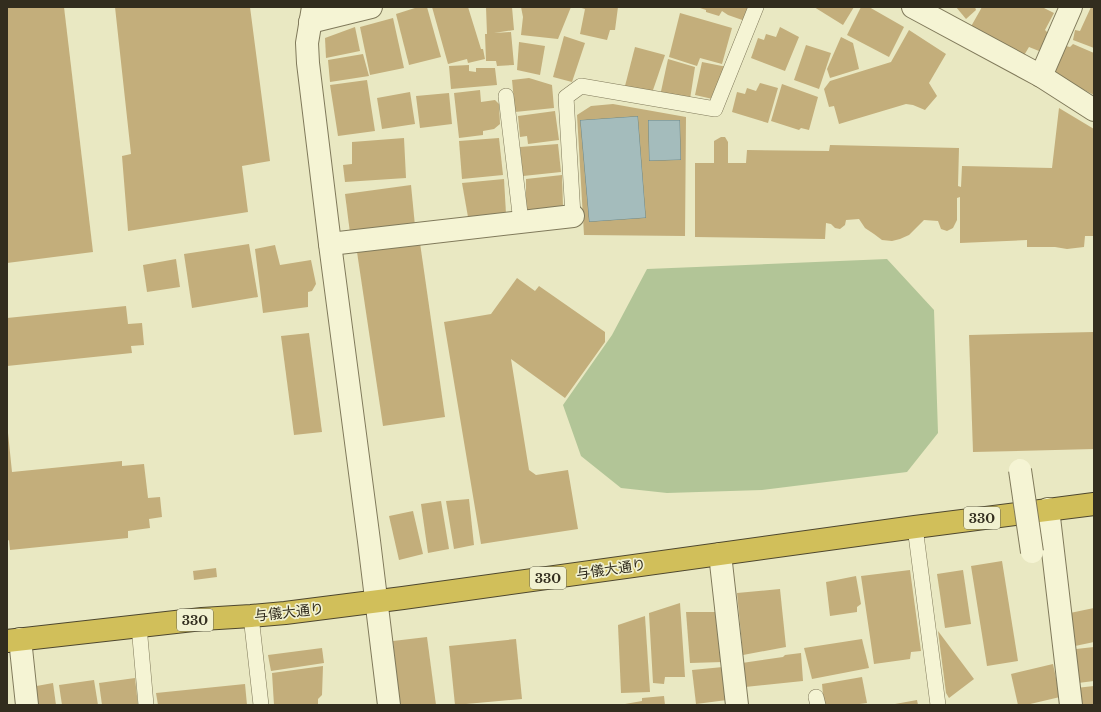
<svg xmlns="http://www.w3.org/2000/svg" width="1101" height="712" viewBox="0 0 1101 712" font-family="'Libre Baskerville','Noto Sans JP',serif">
  <rect width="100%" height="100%" fill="#e9e8c2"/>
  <polygon fill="#b2c597" points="887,259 934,310 938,433 907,472 762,490 667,493 621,488 581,456 563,405 612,335 647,269"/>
  <g fill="#a4bcbc" stroke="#6c8788">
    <polygon points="638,116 646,218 589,222 580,120"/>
    <polygon points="648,120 680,120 681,160 649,161"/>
  </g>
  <g fill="#c3ae7b" fill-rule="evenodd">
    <polygon points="7,7 64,7 93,252 7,263"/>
    <polygon points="115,7 250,7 270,161 242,166 248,212 128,231 122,156 131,154"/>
    <polygon points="418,7 427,7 441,57 409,65 396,14"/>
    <polygon points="432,7 468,7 481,49 483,49 485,59 468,63 467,59 448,64"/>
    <polygon points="486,7 512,7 514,30 494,33 511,32 514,65 497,66 496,61 486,61 485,34 487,34"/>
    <polygon points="521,7 571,7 558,39 521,35 523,17"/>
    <polygon points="578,7 618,7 615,30 610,30 607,40 580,34 585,9"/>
    <polygon points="697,7 753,7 748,22 728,15 722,11 719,16 706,12 706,10"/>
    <polygon points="814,7 854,7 843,25"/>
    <polygon points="861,7 869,7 904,27 889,57 847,35"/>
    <polygon points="956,7 975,7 976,10 966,19"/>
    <polygon points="982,7 1042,7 1054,13 1045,30 1049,34 1039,51 1029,47 1023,57 969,30"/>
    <polygon points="1091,7 1094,7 1094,48 1073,40 1075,30 1080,31"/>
    <polygon points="680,13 732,28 722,64 700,58 697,66 669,57"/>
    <polygon points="393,18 404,68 370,75 360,27"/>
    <polygon points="355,27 360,51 326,58 325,38"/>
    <polygon points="780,27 799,37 785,71 751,58 758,38 764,40 766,34 776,37"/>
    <polygon points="909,30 946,54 929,83 937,96 925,110 913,105 906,104 839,124 834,106 829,107 824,89 830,81 891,62"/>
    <polygon points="564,36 585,43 572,82 553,77"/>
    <polygon points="841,37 853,43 859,69 830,78 827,69"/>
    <polygon points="519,42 545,46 540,75 517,70"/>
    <polygon points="1073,44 1094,53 1094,95 1053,74 1066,46 1070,47"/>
    <polygon points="806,45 831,53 819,89 794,80"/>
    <polygon points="635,47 665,55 652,93 625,86"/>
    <polygon points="363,54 369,76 330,82 328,60"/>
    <polygon points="668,59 695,67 690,99 660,96"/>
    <polygon points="702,62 727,67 717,100 695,95"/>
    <polygon points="469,65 469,71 476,72 476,68 495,68 497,85 451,89 449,66"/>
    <polygon points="529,78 552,85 554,108 515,112 512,80"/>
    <polygon points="367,80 375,131 338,136 330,85"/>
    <polygon points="760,83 778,88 768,123 732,112 737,92 745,94 747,88 756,91"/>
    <polygon points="782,84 818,97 809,130 801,128 799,130 771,121"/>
    <polygon points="480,90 481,102 495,100 499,104 500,124 494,129 483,131 483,135 459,138 454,93"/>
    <polygon points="410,92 415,124 382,129 377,98"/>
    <polygon points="449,93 452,124 420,128 416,96"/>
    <path d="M 613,104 L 686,117 L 685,236 L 584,235 L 577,115 L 591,106 ZM 638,116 L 646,218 L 589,222 L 580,120 ZM 648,120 L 680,120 L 681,160 L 649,161 Z"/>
    <polygon points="1059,108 1094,129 1094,236 1085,236 1084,247 1067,249 1055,247 1027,247 1027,240 960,243 960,197 957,198 957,220 953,228 947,231 941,229 938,221 924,220 909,235 900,239 892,241 882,240 874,234 865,228 859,219 846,220 845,225 840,229 835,228 831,224 826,223 825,239 695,237 695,163 714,163 714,141 721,137 725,137 728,142 728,163 746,163 747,150 829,151 830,145 959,148 958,186 961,187 962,166 1052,168"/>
    <polygon points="555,111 559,140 528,144 527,136 520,137 518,116"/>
    <polygon points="404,138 406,178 345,182 343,165 352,164 352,142"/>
    <polygon points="499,138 503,175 462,179 459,141"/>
    <polygon points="558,144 561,172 523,176 520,147"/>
    <polygon points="562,175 563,208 526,211 526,179"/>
    <polygon points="504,179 506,214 468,217 462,183"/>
    <polygon points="411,185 415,226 350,233 345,194"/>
    <polygon points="420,243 445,417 383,426 357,252"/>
    <polygon points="249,244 258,297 192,308 184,254"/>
    <polygon points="275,245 280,265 311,260 316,284 312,291 308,292 308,307 263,313 255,249"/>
    <polygon points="176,259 180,287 147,292 143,265"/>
    <polygon points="517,278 535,291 539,286 605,332 605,342 565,398 511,359 529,470 536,475 568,470 578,529 481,544 444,322 491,314"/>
    <polygon points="126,306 128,324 142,323 144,345 131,346 132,353 7,366 7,318"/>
    <polygon points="1094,332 1094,449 973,452 969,335"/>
    <polygon points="309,333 322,432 294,435 281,336"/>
    <polygon points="7,433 8,433 12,472 122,461 122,466 144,464 148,498 160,497 162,517 149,519 150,528 128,531 128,538 10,550 9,540 7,541"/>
    <polygon points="469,499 474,545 454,549 446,501"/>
    <polygon points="441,501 449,549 428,553 421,504"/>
    <polygon points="413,511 423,554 399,560 389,516"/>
    <polygon points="1002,561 1018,661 987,666 971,566"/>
    <polygon points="216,568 217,577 194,580 193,571"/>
    <polygon points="910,570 921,651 911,652 910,659 874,664 861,576"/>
    <polygon points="963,570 971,624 945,628 937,574"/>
    <polygon points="856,576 861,604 857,607 857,612 830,616 826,582"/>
    <polygon points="780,589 786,647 743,655 737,593"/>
    <polygon points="680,603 685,677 665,677 664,684 653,683 649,613"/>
    <polygon points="1094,608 1094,642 1075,646 1070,613"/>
    <polygon points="686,612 718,612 723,662 690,663"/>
    <polygon points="645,616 650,692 621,693 618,625"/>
    <polygon points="938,631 974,679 949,698 946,693"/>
    <polygon points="427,637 436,705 399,705 393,641"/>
    <polygon points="516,639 522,699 455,705 449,646"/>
    <polygon points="862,639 869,668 812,679 804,648"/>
    <polygon points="1094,647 1094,681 1078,683 1076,649"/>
    <polygon points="322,648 324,663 271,671 268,655"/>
    <polygon points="801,653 803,681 745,687 742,663 783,657 785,655"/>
    <polygon points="1053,664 1060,697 1026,705 1018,705 1011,674"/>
    <polygon points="323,666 322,695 318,699 318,705 274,705 272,673"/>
    <polygon points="723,667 727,700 696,704 692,670"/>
    <polygon points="862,677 867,703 852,705 824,705 822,684"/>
    <polygon points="135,678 138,705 102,705 99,683"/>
    <polygon points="94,680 98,705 62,705 59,685"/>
    <polygon points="53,683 56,705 34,705 31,687"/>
    <polygon points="245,684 247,705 158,705 156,693"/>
    <polygon points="1094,686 1094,705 1078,705 1076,688"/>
    <polygon points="664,696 665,705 625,705 625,704 642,701 642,698"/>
    <polygon points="917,700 918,705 895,705 895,704"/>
  </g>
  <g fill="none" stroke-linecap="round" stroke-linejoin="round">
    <g stroke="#807a5b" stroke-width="16">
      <g id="lane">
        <polyline points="506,96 521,222"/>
        <polyline points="573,216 566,97 581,86 715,109 756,7"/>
        <polyline points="915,527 938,705"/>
        <polyline points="251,616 261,705"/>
        <polyline points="139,626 146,705"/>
        <polyline points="816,697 818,705"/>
      </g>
    </g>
    <g stroke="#807a5b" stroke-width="24">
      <g id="street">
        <polyline points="313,7 307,43 308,63 330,244 369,541 389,705"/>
        <polyline points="913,7 1041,76 1094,110"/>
        <polyline points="310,22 371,7"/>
        <polyline points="1041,76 1071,7"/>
        <polyline points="330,244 573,216"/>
        <polyline points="1048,509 1071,705"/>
        <polyline points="720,554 737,705"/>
        <polyline points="20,639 27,705"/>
      </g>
    </g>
    <g stroke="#4e472f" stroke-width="24">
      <polyline id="highway" points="7,641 202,619 251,616 285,613 403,598 915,527 1094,504"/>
    </g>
    <use href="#lane" stroke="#f5f4d4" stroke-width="15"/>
    <use href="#street" stroke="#f5f4d4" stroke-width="22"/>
    <use href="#highway" stroke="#d1bf5a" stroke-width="22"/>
    <g stroke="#807a5b" stroke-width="24" stroke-linecap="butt">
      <polyline id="street-bridge" points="1020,470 1032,552"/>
    </g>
    <use href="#street-bridge" stroke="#f5f4d4" stroke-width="22"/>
  </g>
  <g text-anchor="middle" stroke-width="3.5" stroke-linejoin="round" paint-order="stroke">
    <g fill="#f1f1d0" stroke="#6b6853" stroke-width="1">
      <rect x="964" y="507" width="36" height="22" rx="3"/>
      <rect x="530" y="567" width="36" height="22" rx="3"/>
      <rect x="177" y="609" width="36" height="22" rx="3"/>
    </g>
    <g font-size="13" font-weight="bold" fill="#322d1e">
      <text x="982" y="523">330</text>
      <text x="548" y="583">330</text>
      <text x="195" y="625">330</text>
    </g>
    <g font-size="14" fill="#322d1e" stroke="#f1f1d0">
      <text transform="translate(611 569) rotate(-8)" y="5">与儀大通り</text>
      <text transform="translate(289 612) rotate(-6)" y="5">与儀大通り</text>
    </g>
  </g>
  <rect width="1101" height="712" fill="none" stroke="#322d1e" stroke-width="16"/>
</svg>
